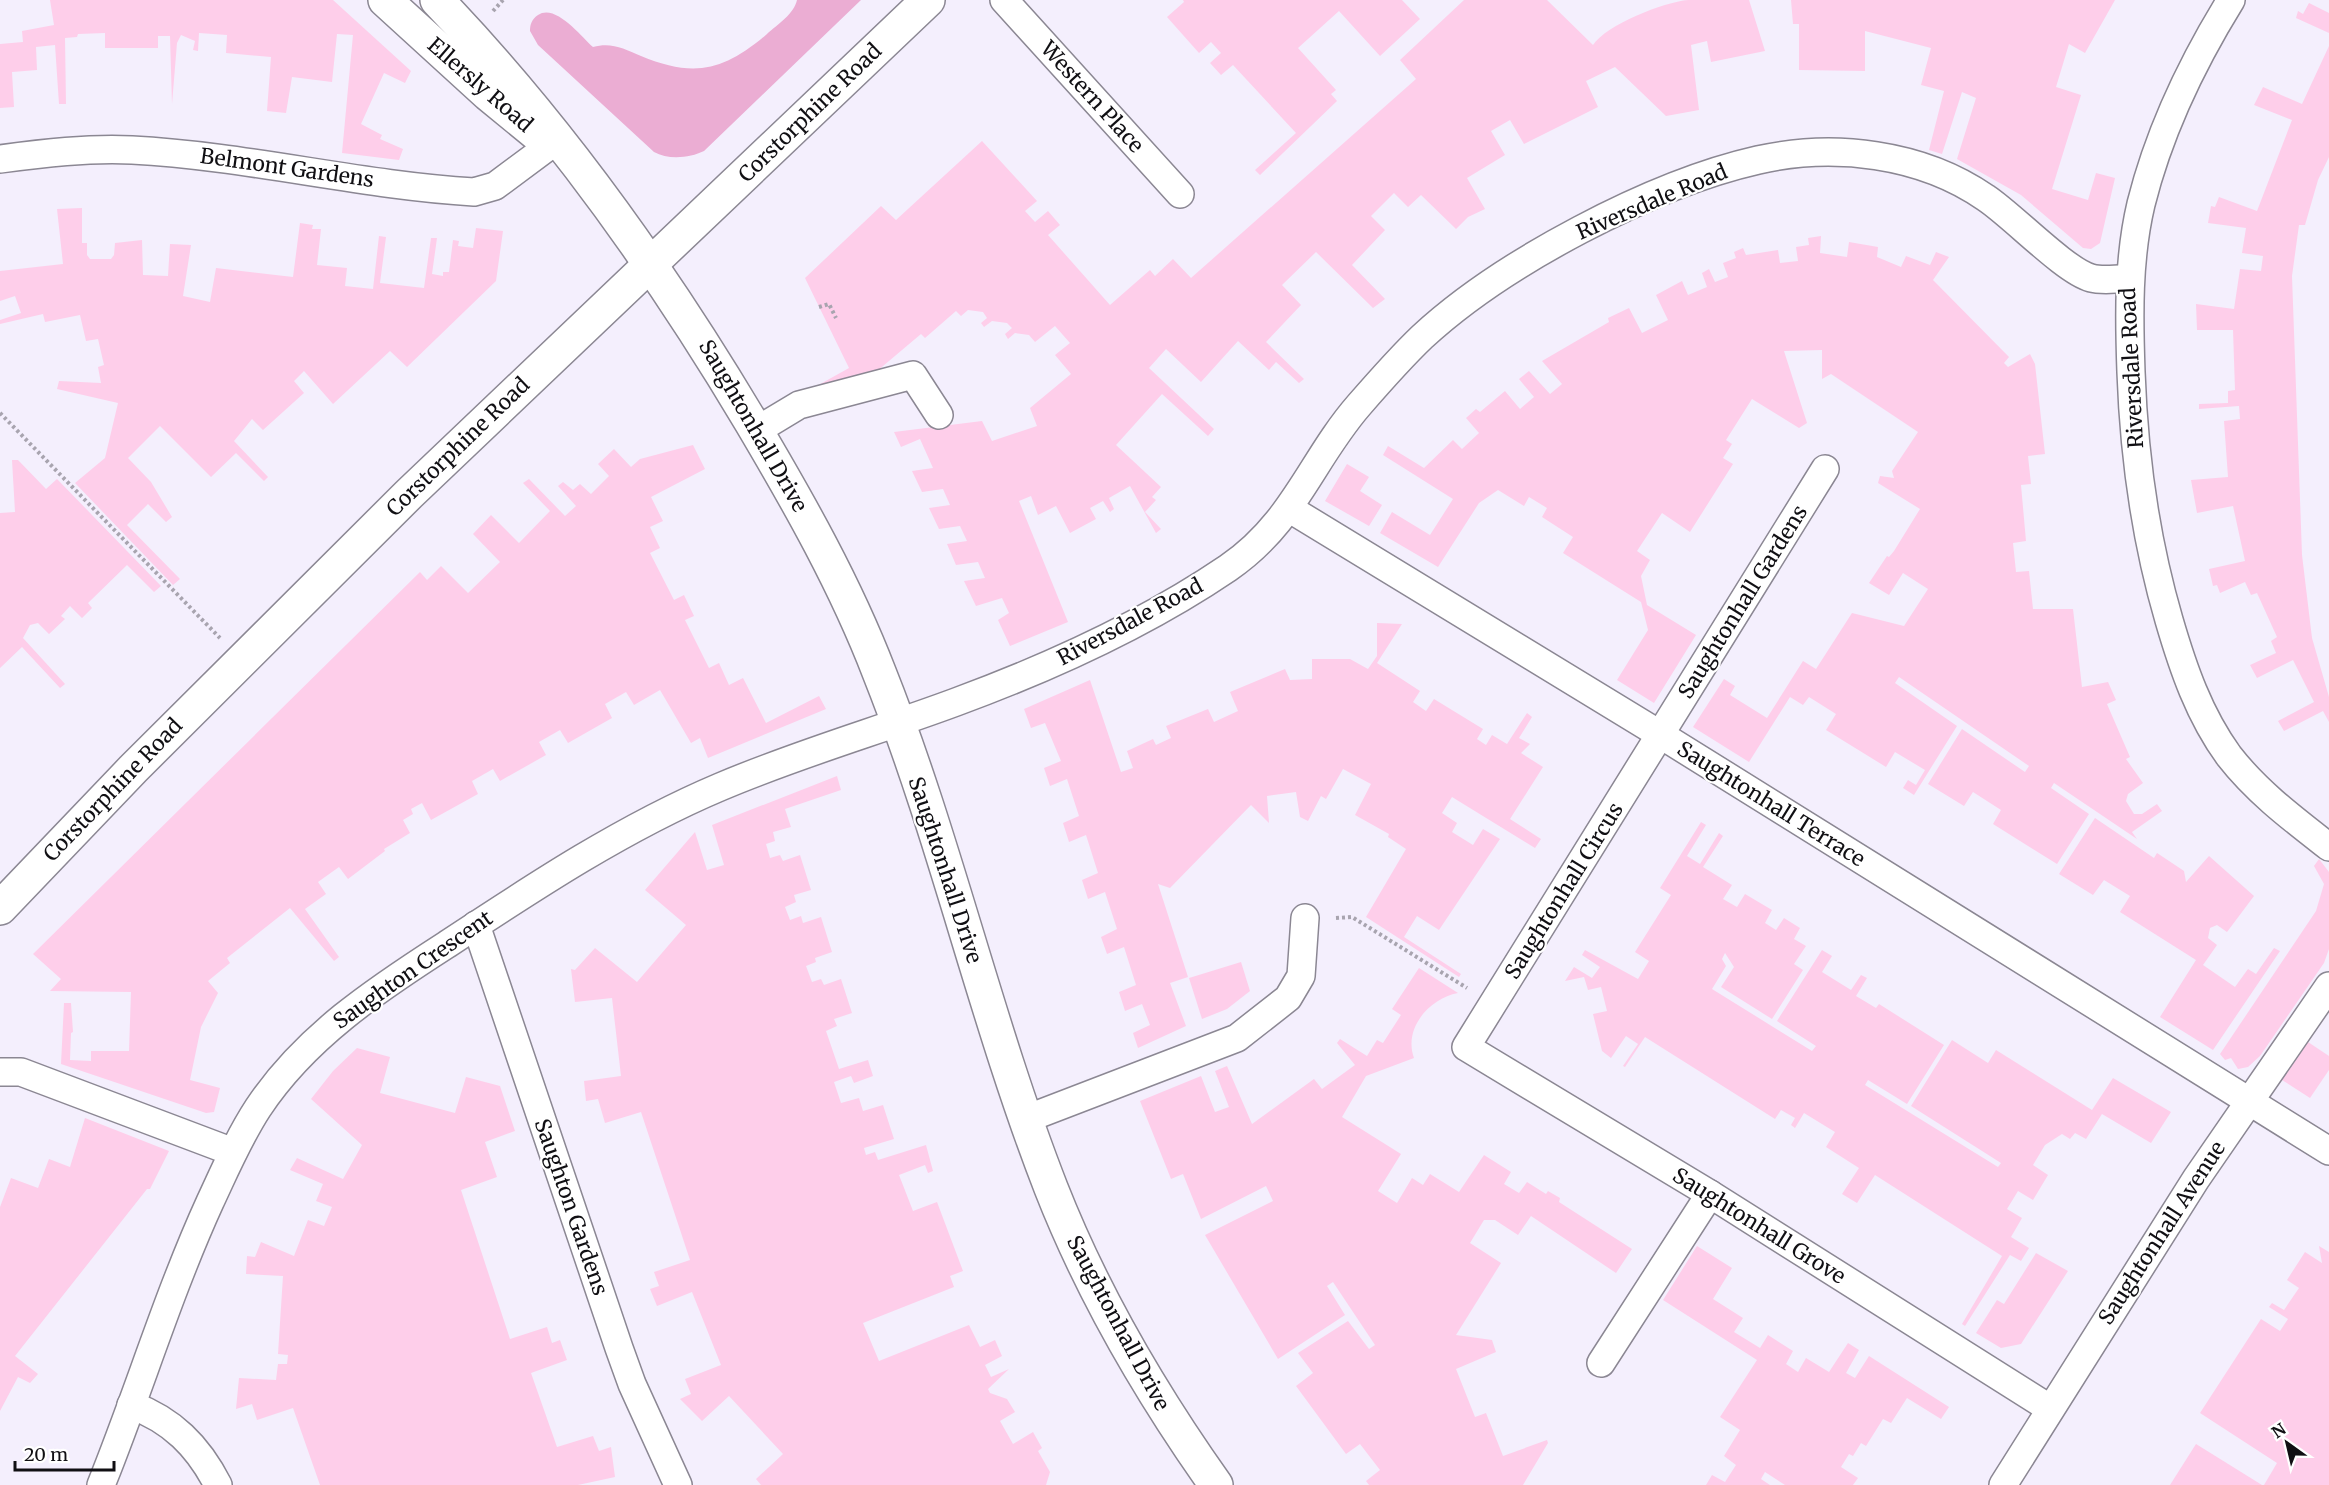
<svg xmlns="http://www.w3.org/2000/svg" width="2329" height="1485" viewBox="0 0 2329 1485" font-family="Merriweather,serif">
  <rect width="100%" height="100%" fill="#f4effd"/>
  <g fill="#feceea">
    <polygon points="50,0 333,0 411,71 405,83 384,73 361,124 382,135 380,139 403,149 399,160 342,153 353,35 337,34 332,82 292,77 286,113 267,111 271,57 226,53 227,35 199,33 198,51 193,50 195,41 181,35 177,43 172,104 170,36 158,36 158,48 105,48 105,33 78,34 77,37 65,38 66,104 59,104 55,45 36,47 37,70 12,72 14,107 0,108 0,44 23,42 22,31 54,25"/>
    <polygon points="1183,0 1402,0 1420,19 1380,56 1339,11 1298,48 1336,90 1331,94 1337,101 1260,175 1255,170 1296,133 1233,65 1221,75 1210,63 1221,53 1211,42 1199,53 1167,17 1184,2"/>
    <path d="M 1464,0 L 1547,0 L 1593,45 C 1606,25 1664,2 1688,0 C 1708,0 1729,0 1749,0 L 1765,51 L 1711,62 L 1707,41 L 1691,45 L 1699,110 L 1666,116 L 1615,67 L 1586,81 L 1598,107 L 1524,144 L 1510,120 L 1491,131 L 1505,155 L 1467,178 L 1485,209 L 1468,217 L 1456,229 L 1421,195 L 1408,207 L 1394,193 L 1371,216 L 1385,230 L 1352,265 L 1385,299 L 1373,308 L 1316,252 L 1282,285 L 1301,305 L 1266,342 L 1304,379 L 1299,383 L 1276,362 L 1269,370 L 1238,341 L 1201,382 L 1166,349 L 1149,368 L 1214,429 L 1208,436 L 1162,394 L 1116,445 L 1161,487 L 1152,497 L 1156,500 L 1145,512 L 1161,529 L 1156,533 L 1130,486 L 1109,498 L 1114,509 L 1110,512 L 1103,501 L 1090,508 L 1096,519 L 1070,533 L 1056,506 L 1038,515 L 1031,496 L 1019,501 L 1068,622 L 1010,646 L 998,620 L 1009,613 L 1002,598 L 976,606 L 964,581 L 985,578 L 978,562 L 956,565 L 947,544 L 967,541 L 960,526 L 939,529 L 929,508 L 950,505 L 943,489 L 922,492 L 912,471 L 933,468 L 920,439 L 901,447 L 894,432 L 982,421 L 992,441 L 1037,426 L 1030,408 L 1071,374 L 1055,355 L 1070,343 L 1055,326 L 1035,342 L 1029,335 L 1015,333 L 1008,339 L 1005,334 L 1012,328 L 1007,323 L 992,321 L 984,327 L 981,323 L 987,318 L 983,312 L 968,310 L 961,316 L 956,311 L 925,338 L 921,334 L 870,377 L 797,397 L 849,368 L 805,278 L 881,206 L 896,220 L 982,141 L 1037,201 L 1025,211 L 1035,222 L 1048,211 L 1060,225 L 1048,235 L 1110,305 L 1150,270 L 1155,276 L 1173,259 L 1191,278 L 1416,79 L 1400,60 Z"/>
    <polygon points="1791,0 2115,0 2085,53 2069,44 2056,87 2081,95 2052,189 2088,200 2096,173 2115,178 2100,243 2091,249 2083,248 2021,195 1957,159 1976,98 1962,92 1942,154 1929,150 1944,91 1921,85 1931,48 1865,31 1865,71 1799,70 1799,24 1793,24"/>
    <polygon points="2309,3 2329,13 2329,33 2296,18 2298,11 2303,14"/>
    <polygon points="2329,46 2329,157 2318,180 2305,225 2299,225 2292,276 2302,555 2312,638 2329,697 2329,722 2323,711 2284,731 2278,721 2314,702 2293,660 2257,678 2250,665 2276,653 2271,641 2277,637 2257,593 2251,595 2245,582 2220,593 2217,585 2213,586 2209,569 2245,561 2233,506 2197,513 2191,480 2228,477 2224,421 2240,419 2239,406 2199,409 2199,404 2228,403 2228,391 2235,390 2233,330 2197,330 2196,304 2234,309 2240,269 2261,271 2263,256 2242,253 2246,228 2208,223 2211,206 2215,207 2219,197 2257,211 2292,120 2254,105 2263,87 2302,104"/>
    <polygon points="82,208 82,243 87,243 87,255 90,259 111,259 114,255 115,243 142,240 143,275 168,276 170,244 191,245 183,296 210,302 216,268 293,277 300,223 313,225 312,229 321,229 317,265 347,268 345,286 373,289 379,236 386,237 380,283 424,288 431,238 437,238 432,274 443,276 443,272 449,272 453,240 459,241 458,246 473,248 476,228 503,231 496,281 407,367 390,351 333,404 304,371 294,381 304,393 263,430 252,419 234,441 268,477 264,481 236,453 211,477 160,426 128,458 151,482 172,517 166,522 148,504 127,525 180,579 173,585 75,483 105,458 118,403 57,389 59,381 101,383 98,367 104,365 98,339 86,341 80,315 45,322 43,314 0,324 0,320 21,313 15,296 0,301 0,271 63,264 57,209"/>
    <polygon points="1821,236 1820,253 1847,257 1849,242 1878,247 1877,257 1901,267 1906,256 1930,265 1936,252 1949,257 1933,280 2009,357 2004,363 2008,367 2030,354 2035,364 2045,454 2028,456 2031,484 2021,485 2026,541 2013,543 2016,572 2029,571 2033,609 2073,609 2082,687 2108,682 2116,700 2107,704 2130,757 2126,759 2143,783 2128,794 2126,801 2134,814 2142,814 2157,804 2162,811 2132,832 2137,839 2054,783 2051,788 2089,814 2057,864 1993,824 2001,810 1973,792 1964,806 1928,784 1962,729 2025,772 2029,766 1899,677 1895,683 1957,726 1914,795 1903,788 1908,780 1916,785 1925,770 1895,752 1886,767 1826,730 1836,714 1809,697 1803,705 1790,697 1749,762 1693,727 1724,679 1735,686 1730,695 1767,718 1803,661 1816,669 1852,613 1904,626 1928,589 1903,573 1889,595 1869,583 1887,556 1889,557 1894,551 1920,509 1878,483 1880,476 1894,478 1892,471 1918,432 1831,374 1822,379 1822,350 1784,351 1807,423 1799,428 1752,399 1726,440 1732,444 1723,458 1733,464 1690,532 1662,513 1637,551 1650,560 1641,576 1647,605 1696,635 1654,703 1617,680 1648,630 1641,602 1563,553 1573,537 1542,517 1547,508 1529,497 1524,506 1498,490 1479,503 1438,567 1380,533 1392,512 1430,535 1453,499 1383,455 1388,446 1424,468 1453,440 1462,449 1479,433 1466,418 1476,409 1480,412 1505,391 1520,409 1534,397 1519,379 1529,371 1550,394 1562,384 1542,361 1609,322 1608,318 1629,308 1642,333 1668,320 1656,295 1682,281 1688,295 1707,287 1702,273 1709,269 1715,282 1728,277 1723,263 1736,258 1734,252 1743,248 1746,255 1778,250 1780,263 1798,261 1796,247 1809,245 1808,238"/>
    <polygon points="693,445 705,469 651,497 663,521 650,527 660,548 650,553 674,600 684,595 694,616 685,620 709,668 719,663 729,685 743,678 766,723 819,696 826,709 708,758 700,738 691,743 660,690 634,705 626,692 605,704 612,718 568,743 560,730 539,742 546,755 500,781 493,769 472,781 478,794 431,820 422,803 411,809 413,814 403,820 410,833 384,849 385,851 348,879 339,867 318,882 326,894 305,909 339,957 334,961 290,908 227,958 230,963 208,981 218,993 201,1027 190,1080 220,1088 214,1112 206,1113 61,1064 64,1003 71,1003 73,1032 71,1033 70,1060 91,1061 91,1051 129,1051 131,992 50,991 61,979 33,954 420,572 427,580 441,566 468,593 500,562 473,534 491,515 519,543 550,511 523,483 529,479 565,516 576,506 558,486 563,482 573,490 580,484 591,494 609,476 598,464 614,449 631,467 640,459"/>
    <polygon points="12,460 18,460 46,489 57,479 161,586 154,592 127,565 88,603 92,608 82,618 70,606 61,616 65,619 49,634 38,623 30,625 23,638 65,684 60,688 22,647 0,668 0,513 15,512"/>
    <polygon points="1347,464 1369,477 1360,491 1382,505 1369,526 1325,501"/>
    <polygon points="1377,623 1402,624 1377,663 1420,691 1413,702 1426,711 1434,699 1483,729 1477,739 1486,745 1492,735 1507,744 1527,713 1532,717 1519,738 1530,744 1521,753 1543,767 1510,819 1541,839 1535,848 1452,797 1442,813 1457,823 1452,832 1473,845 1483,829 1500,839 1439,930 1417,916 1404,937 1461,974 1459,977 1366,917 1406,849 1388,837 1389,834 1355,815 1371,784 1343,769 1326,799 1321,796 1308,821 1300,817 1296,792 1267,796 1269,823 1251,805 1170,888 1158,884 1188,977 1170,983 1186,1026 1138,1048 1133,1033 1150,1025 1142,1004 1125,1011 1119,992 1136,985 1124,947 1107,954 1101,937 1117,929 1105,892 1088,899 1082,880 1098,873 1086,835 1069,842 1063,823 1079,816 1067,779 1050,786 1044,768 1061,761 1045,723 1031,728 1024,709 1090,680 1121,772 1133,768 1127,751 1153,739 1156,745 1171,738 1166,726 1208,709 1214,722 1238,711 1230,692 1285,669 1290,680 1312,679 1312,659 1350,659 1368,669 1377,656"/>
    <polygon points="837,776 841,790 785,809 791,827 773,832 775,841 766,844 770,858 780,855 783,861 800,855 811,890 794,895 796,902 785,907 790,920 801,916 803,923 821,917 832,952 815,958 816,962 806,966 812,982 821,979 824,985 841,979 852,1013 834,1019 837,1026 826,1031 839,1069 868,1060 873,1076 854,1083 851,1076 834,1082 841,1103 859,1098 863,1111 883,1105 894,1139 864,1148 866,1155 875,1152 878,1160 926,1145 933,1171 928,1173 925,1165 899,1175 913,1211 937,1202 963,1271 950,1276 954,1287 863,1323 879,1361 969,1325 980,1347 995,1340 1002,1356 985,1365 991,1377 1009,1369 988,1389 990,1393 1007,1399 1015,1412 1000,1421 1013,1444 1033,1432 1042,1448 1038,1451 1050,1472 1046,1485 761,1485 756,1479 783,1454 729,1396 702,1421 680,1399 691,1394 685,1379 721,1365 692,1292 657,1306 650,1289 659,1286 654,1272 690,1260 641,1112 605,1123 598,1099 586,1101 584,1081 621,1076 612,998 575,1002 571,969 575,970 595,948 637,982 686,925 645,890 695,832 707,870 724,865 712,825"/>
    <polygon points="2095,818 2154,858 2157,853 2184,871 2186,882 2209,856 2254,896 2227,932 2217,925 2210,928 2208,938 2217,945 2203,965 2235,987 2248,969 2256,974 2274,948 2280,951 2213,1050 2160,1017 2196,960 2120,912 2130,896 2104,880 2093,895 2059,874"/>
    <polygon points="1701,822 1706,825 1687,856 1700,864 1719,833 1723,836 1703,867 1732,885 1723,899 1737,907 1745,894 1772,910 1765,923 1776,930 1784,918 1800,928 1794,939 1806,946 1794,964 1803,970 1772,1019 1721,987 1734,967 1725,953 1722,959 1726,966 1712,989 1812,1051 1816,1046 1777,1021 1822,950 1832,956 1822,972 1851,990 1861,975 1867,978 1856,996 1876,1008 1879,1004 1944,1045 1907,1104 1868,1080 1865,1085 1998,1167 2001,1163 1911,1106 1952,1040 1988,1063 1996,1050 2092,1110 2113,1078 2171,1112 2151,1143 2102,1114 2086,1139 2075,1133 2070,1139 2062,1134 2045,1145 2033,1165 2048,1175 2033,1200 2018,1191 2007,1209 2022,1218 2011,1237 2029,1248 2021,1261 2010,1255 1965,1326 1962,1324 2002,1256 1875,1175 1857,1203 1842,1194 1859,1168 1826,1147 1835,1132 1804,1113 1795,1128 1791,1125 1795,1118 1781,1110 1775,1119 1645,1037 1625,1067 1623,1066 1638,1044 1626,1036 1611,1058 1602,1051 1593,1014 1607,1011 1601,987 1588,990 1584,977 1565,981 1574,967 1592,978 1600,967 1582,955 1585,950 1638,979 1649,961 1635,952 1671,895 1660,888"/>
    <polygon points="2319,859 2329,872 2329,949 2324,963 2260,1056 2248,1067 2238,1069 2231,1058 2225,1060 2220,1054 2316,911 2324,884 2314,866"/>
    <polygon points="1241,962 1250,991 1227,1009 1202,1019 1189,978"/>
    <path d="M 1419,968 L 1458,993 C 1430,998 1403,1028 1414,1058 L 1366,1076 L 1342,1117 L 1401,1154 L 1378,1191 L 1397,1203 L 1412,1178 L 1423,1185 L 1430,1174 L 1459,1192 L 1484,1155 L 1511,1172 L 1504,1184 L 1519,1193 L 1527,1182 L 1546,1194 L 1548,1191 L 1560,1198 L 1559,1202 L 1632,1249 L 1616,1273 L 1531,1216 L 1518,1235 L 1495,1220 L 1484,1220 L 1470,1243 L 1501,1263 L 1456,1335 L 1492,1340 L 1496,1352 L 1456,1369 L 1475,1417 L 1486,1413 L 1503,1456 L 1547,1440 L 1548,1443 L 1523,1485 L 1369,1485 L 1366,1481 L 1380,1470 L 1360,1444 L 1346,1454 L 1296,1386 L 1313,1373 L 1298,1353 L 1348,1321 L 1369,1349 L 1375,1345 L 1333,1282 L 1327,1286 L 1345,1315 L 1278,1359 L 1205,1235 L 1273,1201 L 1266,1186 L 1201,1219 L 1183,1174 L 1171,1179 L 1140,1101 L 1201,1076 L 1215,1112 L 1229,1107 L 1215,1071 L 1227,1066 L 1252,1124 L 1314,1079 L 1322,1089 L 1355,1065 L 1337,1043 L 1340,1039 L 1367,1056 L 1377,1040 L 1383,1043 L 1401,1015 L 1392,1009 Z"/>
    <polygon points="2308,1042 2329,1056 2329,1070 2310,1098 2282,1080"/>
    <polygon points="357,1048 390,1057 380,1093 455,1113 466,1077 500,1086 515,1131 485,1142 497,1177 461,1190 510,1339 547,1327 552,1343 560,1340 567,1360 531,1373 557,1447 593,1436 599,1451 611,1447 615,1477 578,1485 320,1485 293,1408 257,1420 252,1404 236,1409 239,1378 276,1380 278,1364 287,1364 288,1355 278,1354 283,1276 246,1274 247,1256 255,1257 261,1242 294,1256 308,1220 324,1226 332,1207 316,1201 323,1184 290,1170 297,1158 343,1179 362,1145 311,1099 333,1071"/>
    <polygon points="85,1118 169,1151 150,1189 147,1189 15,1356 38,1374 30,1383 18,1377 0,1411 0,1207 11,1178 38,1188 49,1159 70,1167"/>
    <polygon points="1697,1246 1732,1268 1713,1299 1743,1318 1734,1332 1760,1348 1768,1335 1793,1351 1786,1364 1798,1372 1806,1358 1829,1372 1848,1343 1859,1350 1846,1373 1855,1378 1869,1356 1949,1407 1941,1419 1907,1398 1891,1423 1883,1419 1866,1446 1861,1443 1853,1456 1849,1454 1841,1467 1858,1478 1853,1485 1785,1485 1765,1472 1761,1479 1770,1485 1706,1485 1712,1475 1725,1482 1736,1465 1724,1456 1740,1430 1720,1417 1757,1360 1663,1300"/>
    <polygon points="2319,1246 2329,1252 2329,1485 2264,1485 2277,1463 2200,1413 2261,1319 2280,1331 2288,1319 2269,1307 2272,1303 2284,1310 2299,1288 2287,1280 2305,1252 2322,1263"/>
    <polygon points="2036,1253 2068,1271 2021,1344 2001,1348 1976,1333 1997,1300 2004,1304"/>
    <polygon points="2196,1444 2262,1485 2170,1485"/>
  </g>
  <path fill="#ebadd3" d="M 797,0 L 861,0 L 704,151 C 690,158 668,160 654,152 L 538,45 L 530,31 C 530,24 532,19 538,15 C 555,3 581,36 593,47 C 612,42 624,49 641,56 C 694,78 724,71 767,34 C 778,24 794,14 797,0 Z"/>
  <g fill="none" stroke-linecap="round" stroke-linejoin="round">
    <g stroke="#8b8793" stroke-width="30">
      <g id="street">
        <polyline points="1004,0 1180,194"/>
        <path d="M 2231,0 C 2192,63 2159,132 2141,204 C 2128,259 2129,316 2131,372 C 2134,457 2145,538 2169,620 C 2183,668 2199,715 2229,756 C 2257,792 2293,819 2329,847"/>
        <path d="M 0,159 C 44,153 88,148 132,150 C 247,156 359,185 474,192 L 495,186 L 557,140"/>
        <polyline points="756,431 799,405 913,375 939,415"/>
        <polyline points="1825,469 1466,1047 1710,1194 2049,1408"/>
        <polyline points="1290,509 1661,735 2329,1151"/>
        <polyline points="476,925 619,1348 632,1384 678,1485"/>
        <polyline points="0,1072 21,1072 233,1152"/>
        <polyline points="1026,1119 1237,1038 1288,998 1301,976 1305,918"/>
        <polyline points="1601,1363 1710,1194"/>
        <path d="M 131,1405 C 172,1420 198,1446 218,1485"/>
        <path d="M 101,1485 C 139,1391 168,1294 210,1202 C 225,1170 239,1137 258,1108 C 305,1037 376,990 446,945 C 534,887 623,828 720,787 C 797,754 878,731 956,702 C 1051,667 1144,625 1228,568 C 1294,523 1311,460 1359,405 C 1379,382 1400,358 1422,337 C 1502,263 1652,184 1758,160 C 1834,143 1921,153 1986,198 C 2012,215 2065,271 2091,278 C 2102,281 2118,279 2130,278"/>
        <polyline points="2003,1485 2196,1179 2329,986"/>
      </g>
    </g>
    <g stroke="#8b8793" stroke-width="36">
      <g id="secondary">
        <polyline points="385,0 488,94 538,135"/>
        <path d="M 437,0 C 559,127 661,271 751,422 C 799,503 845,584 879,672 C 946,840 985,1019 1051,1188 C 1093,1295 1150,1392 1216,1485"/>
      </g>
    </g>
    <g stroke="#8b8793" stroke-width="36">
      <polyline id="primary" points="0,908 133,769 409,494 928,0"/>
    </g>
    <g stroke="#a8a4af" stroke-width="4" stroke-dasharray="3 3" stroke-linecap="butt">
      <polyline points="493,11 503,0"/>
      <polyline points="819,307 829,304 836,318"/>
      <polyline points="0,413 220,638"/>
      <polyline points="1336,918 1352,917 1467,988"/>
    </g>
    <use href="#street" stroke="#fff" stroke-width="27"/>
    <use href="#secondary" stroke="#fff" stroke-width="33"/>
    <use href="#primary" stroke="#fff" stroke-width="33"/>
  </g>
  <g text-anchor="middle" stroke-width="4.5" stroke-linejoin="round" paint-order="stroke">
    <g font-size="21" fill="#100f13" stroke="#fff">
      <text transform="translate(480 85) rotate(41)" y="7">Ellersly Road</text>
      <text transform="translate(1092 97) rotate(48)" y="7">Western Place</text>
      <text transform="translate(810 113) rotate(-44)" y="7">Corstorphine Road</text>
      <text transform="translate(287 168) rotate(8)" y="7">Belmont Gardens</text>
      <text transform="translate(1652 202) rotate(-23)" y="7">Riversdale Road</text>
      <text transform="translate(2132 368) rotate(-93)" y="7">Riversdale Road</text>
      <text transform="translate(753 426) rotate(60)" y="7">Saughtonhall Drive</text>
      <text transform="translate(458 447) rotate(-44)" y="7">Corstorphine Road</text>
      <text transform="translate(1743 602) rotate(-58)" y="7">Saughtonhall Gardens</text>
      <text transform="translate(1130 622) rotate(-28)" y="7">Riversdale Road</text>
      <text transform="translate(113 790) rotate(-46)" y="7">Corstorphine Road</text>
      <text transform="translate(1771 804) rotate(32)" y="7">Saughtonhall Terrace</text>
      <text transform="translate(945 870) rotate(72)" y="7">Saughtonhall Drive</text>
      <text transform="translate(1564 891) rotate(-58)" y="7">Saughtonhall Circus</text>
      <text transform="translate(413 970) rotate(-35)" y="7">Saughton Crescent</text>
      <text transform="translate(571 1207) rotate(71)" y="7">Saughton Gardens</text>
      <text transform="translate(1759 1226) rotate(32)" y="7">Saughtonhall Grove</text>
      <text transform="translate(2162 1233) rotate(-57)" y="7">Saughtonhall Avenue</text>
      <text transform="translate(1118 1323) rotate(62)" y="7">Saughtonhall Drive</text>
    </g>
  </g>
  <g transform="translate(2287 1443) rotate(326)" stroke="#ffffff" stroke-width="4.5" paint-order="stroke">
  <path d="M0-4.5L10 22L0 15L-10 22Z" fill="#100f13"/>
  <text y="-9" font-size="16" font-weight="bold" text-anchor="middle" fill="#100f13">N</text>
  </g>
  <path d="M15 1461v9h99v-9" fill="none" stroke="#100f13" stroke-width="3"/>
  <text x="24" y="1461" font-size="18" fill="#100f13" stroke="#ffffff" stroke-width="4.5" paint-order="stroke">20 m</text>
</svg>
